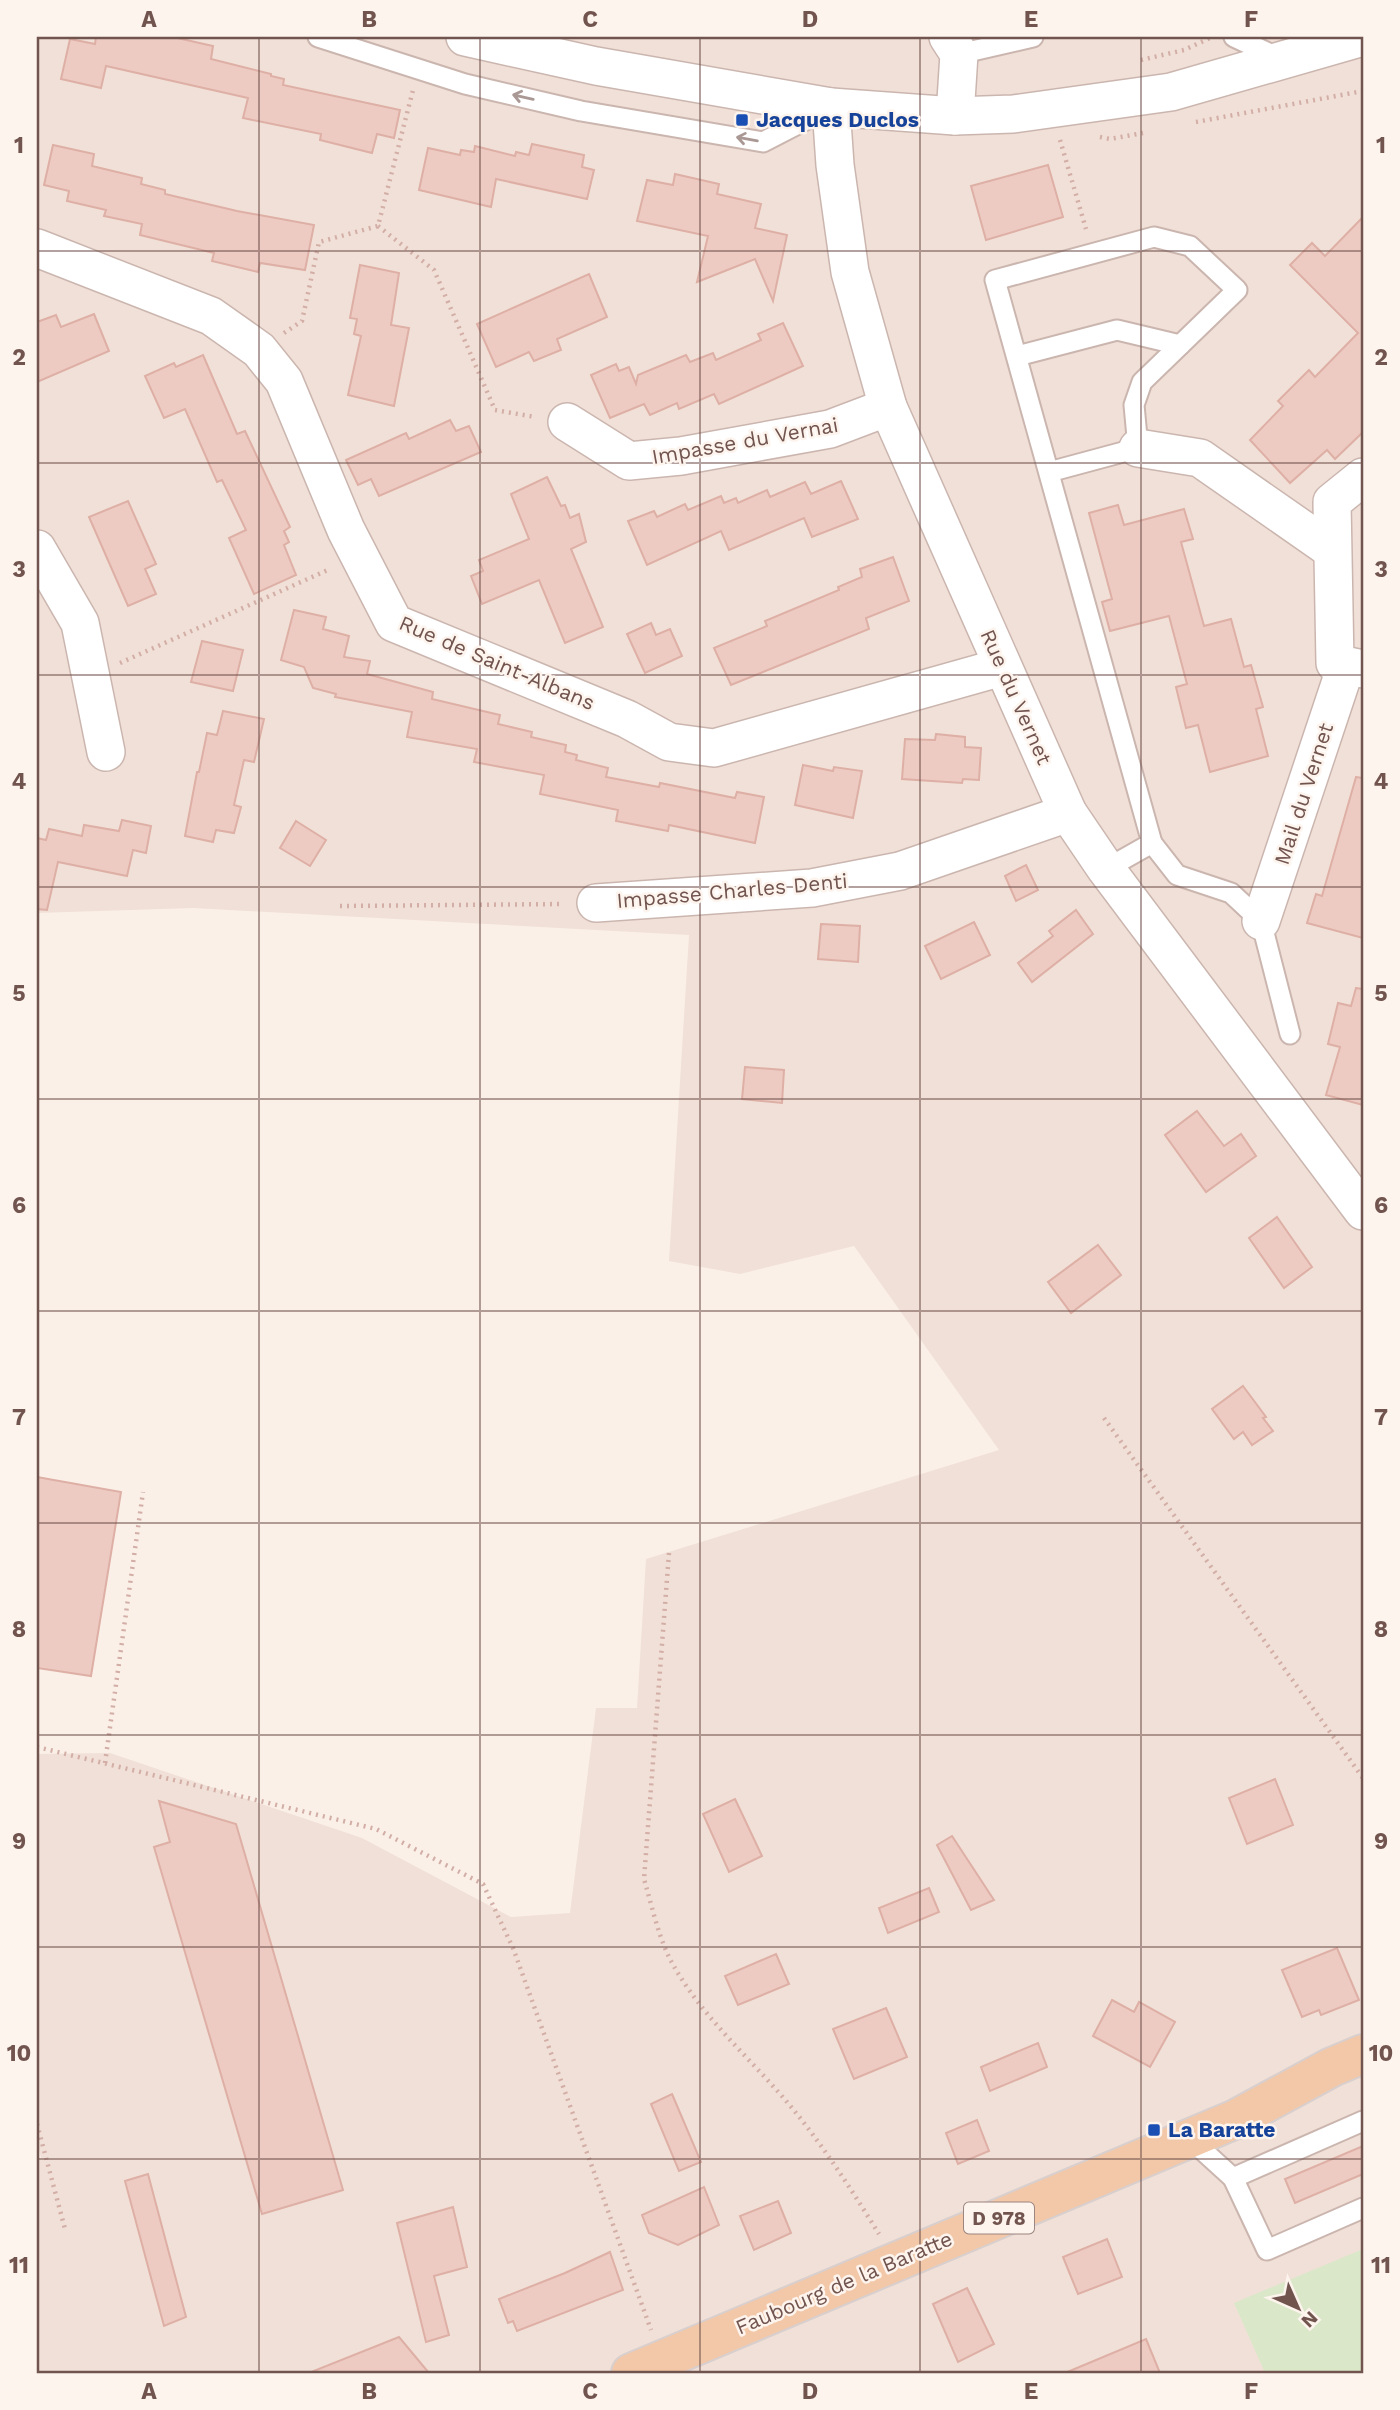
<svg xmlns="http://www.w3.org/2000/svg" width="1400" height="2410" viewBox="0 0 1400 2410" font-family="'Work Sans',sans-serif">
  <rect width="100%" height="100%" fill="#faf0e8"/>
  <polygon fill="#f1e0d7" points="37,37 1363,37 1363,2373 37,2373 37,2159 41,2158 37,2142 37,1754 110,1753 362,1838 511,1917 570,1913 596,1708 637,1708 646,1559 999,1450 854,1246 740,1274 669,1261 689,935 193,908 37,913"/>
  <polygon fill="#dae7c8" points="1363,2249 1363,2373 1265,2373 1234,2303"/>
  <g fill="#edcbc3" stroke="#deafa5" stroke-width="2">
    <polygon points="96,37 173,37 213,46 211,59 271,74 271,76 284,79 283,85 400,110 394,138 377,134 372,153 320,140 321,134 243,118 248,98 106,66 101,88 61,79 70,39 95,44"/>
    <polygon points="532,144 584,155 582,167 594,170 587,199 496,179 491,207 419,190 428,148 460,155 461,150 474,152 475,146 515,156 516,152 529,155"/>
    <polygon points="53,145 94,154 92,166 142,178 141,184 165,190 165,194 237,211 314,225 305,270 260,263 258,272 212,261 214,253 140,235 142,224 104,216 106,210 67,201 69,191 44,185"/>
    <polygon points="1048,165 1063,217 986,240 971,186"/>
    <polygon points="675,174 719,184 717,194 761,204 755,228 787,235 773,301 755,259 697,282 708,236 637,221 647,180 673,185"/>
    <polygon points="1363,217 1363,432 1335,459 1327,450 1290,483 1250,440 1283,406 1278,401 1309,370 1315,377 1358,333 1290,265 1312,243 1325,256"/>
    <polygon points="360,265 399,273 391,325 409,328 394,406 348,395 361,336 354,334 357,319 350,318"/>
    <polygon points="589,274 607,317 557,339 561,350 534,361 529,352 496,367 477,324"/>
    <polygon points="94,314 109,351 37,382 37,322 56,315 61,327"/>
    <polygon points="783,323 803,366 719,404 714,394 679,409 677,403 650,415 644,404 610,418 591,375 616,364 619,371 629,367 636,384 638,375 686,355 690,362 713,353 716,360 761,340 758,334"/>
    <polygon points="203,355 237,434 245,431 290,527 284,531 289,542 284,545 296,575 254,594 229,538 246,530 222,480 217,482 185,409 164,418 145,376 174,363 176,367"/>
    <polygon points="450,420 456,431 469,426 481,452 379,496 371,479 358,485 346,460 406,433 409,439"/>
    <polygon points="547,477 561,506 565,505 570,518 579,514 586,542 571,549 603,627 565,643 539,580 482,604 471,576 483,571 479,560 529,539 511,494"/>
    <polygon points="841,481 858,519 812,537 804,518 729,550 721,531 647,565 628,521 654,511 657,517 685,504 688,510 721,496 724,503 736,498 738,503 767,490 770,497 805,482 811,494"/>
    <polygon points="128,501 156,564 145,569 156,594 128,606 89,517"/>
    <polygon points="1118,505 1124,525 1184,509 1193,539 1181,542 1204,626 1231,619 1244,667 1251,665 1263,707 1256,709 1268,756 1210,772 1198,725 1186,728 1176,687 1187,684 1169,616 1110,631 1102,602 1112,599 1089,513"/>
    <polygon points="893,557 909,601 866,618 869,629 731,685 714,648 767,626 765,621 839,590 838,587 862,577 860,569"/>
    <polygon points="294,610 326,617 323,629 349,636 344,657 370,661 367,674 433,692 432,699 500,715 498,724 532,732 531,737 566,745 565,752 577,755 576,760 608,768 606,777 659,787 660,783 735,798 737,792 764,797 755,843 669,825 668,831 616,821 618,810 540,794 544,775 474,762 477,749 407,737 412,712 335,697 336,694 313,688 304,667 281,660"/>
    <polygon points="651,623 656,635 670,629 682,656 645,673 627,634"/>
    <polygon points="202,641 243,650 233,691 191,682"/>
    <polygon points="223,711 264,719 254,762 244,760 234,805 241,807 234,833 216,830 213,842 185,836 197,772 199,772 207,733 217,735"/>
    <polygon points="936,734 965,737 965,747 981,748 979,780 963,779 962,783 902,779 905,739 935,740"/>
    <polygon points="803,765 833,771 834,767 862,771 853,818 795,805"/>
    <polygon points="1356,777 1363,778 1363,938 1307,923 1316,894 1322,896"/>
    <polygon points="122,820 151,826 146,853 133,850 127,876 58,862 47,910 37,909 37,838 46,840 49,829 82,836 84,825 119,831"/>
    <polygon points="296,821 326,840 310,866 280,848"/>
    <polygon points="1026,865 1038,890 1016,901 1005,876"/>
    <polygon points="1076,910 1093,934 1032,982 1018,963 1053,936 1049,931"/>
    <polygon points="974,922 990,955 941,979 925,946"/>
    <polygon points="821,924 860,926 858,962 818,959"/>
    <polygon points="1356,988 1363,989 1363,1105 1326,1095 1340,1047 1328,1044 1338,1003 1351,1006"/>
    <polygon points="745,1067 784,1070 782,1103 742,1099"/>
    <polygon points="1197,1111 1224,1146 1241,1134 1256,1156 1206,1192 1165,1135"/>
    <polygon points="1277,1217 1312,1267 1284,1288 1249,1238"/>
    <polygon points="1098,1245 1121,1275 1071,1313 1048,1282"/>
    <polygon points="1243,1386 1266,1417 1263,1418 1273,1431 1252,1445 1243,1432 1234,1439 1212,1409"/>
    <polygon points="37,1477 121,1492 91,1676 37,1668"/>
    <polygon points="1275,1779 1293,1825 1247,1844 1229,1798"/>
    <polygon points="735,1799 762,1856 729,1872 703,1814"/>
    <polygon points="159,1801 236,1824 343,2190 262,2214 154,1847 170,1842"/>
    <polygon points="952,1836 994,1900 971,1910 937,1845"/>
    <polygon points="929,1888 939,1912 888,1933 879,1908"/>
    <polygon points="1337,1948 1359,2000 1321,2015 1319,2010 1302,2017 1282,1970"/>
    <polygon points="776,1954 789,1984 738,2005 725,1976"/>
    <polygon points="1112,2000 1134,2012 1139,2002 1175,2022 1150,2067 1093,2036"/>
    <polygon points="886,2008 907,2057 854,2079 833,2029"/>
    <polygon points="1038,2043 1047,2067 990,2091 981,2067"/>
    <polygon points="672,2094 701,2162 679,2171 651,2104"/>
    <polygon points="977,2120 989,2151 958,2164 946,2133"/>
    <polygon points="1363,2146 1363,2174 1295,2203 1285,2179"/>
    <polygon points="148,2174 186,2317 164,2326 125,2181"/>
    <polygon points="704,2187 719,2225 678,2245 649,2233 642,2215"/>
    <polygon points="778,2201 791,2233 754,2250 740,2216"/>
    <polygon points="453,2207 467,2267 434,2276 449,2335 426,2342 397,2223"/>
    <polygon points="1107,2239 1122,2277 1078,2294 1063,2257"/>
    <polygon points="610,2252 623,2290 517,2331 513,2321 508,2323 499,2299 565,2273"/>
    <polygon points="967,2288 994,2344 958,2362 933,2304"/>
    <polygon points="399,2337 429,2373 312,2373 311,2372"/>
    <polygon points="1146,2339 1160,2373 1065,2373"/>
  </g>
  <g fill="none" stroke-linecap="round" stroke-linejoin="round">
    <g stroke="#cbb6af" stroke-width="23">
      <g id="lane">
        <polyline points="318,37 465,84 581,111 763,142 827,109"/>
        <polyline points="1234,37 1281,59"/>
        <polyline points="959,54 1033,37"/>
        <polyline points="1017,356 1117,330 1180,345"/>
        <polyline points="1049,472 1138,448 1134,405 1142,382 1237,290 1190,246 1154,237 995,280 1152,843"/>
        <polyline points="1106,869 1152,843 1177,875 1231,893 1261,921 1290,1034"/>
        <polyline points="1189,2138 1233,2178 1363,2121"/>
        <polyline points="1233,2178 1267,2250 1363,2208"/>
      </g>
    </g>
    <g stroke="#cbb6af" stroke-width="40">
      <g id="street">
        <polyline points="465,37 596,66 831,107 955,116 1013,114 1171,92 1363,37"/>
        <polyline points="948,37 959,54 955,116"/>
        <polyline points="831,107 835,165 850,272 888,407 1068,813 1106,869 1363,1211"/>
        <polyline points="37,248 211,316 259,350 284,381 346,530 394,623 627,719 669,742 714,748 1002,667"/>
        <polyline points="567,422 629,461 681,456 830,429 888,407"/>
        <polyline points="1138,448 1200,458 1332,550"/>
        <polyline points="1363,477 1332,502 1335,663 1363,669"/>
        <polyline points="37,549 80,623 106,752"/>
        <polyline points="596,903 812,888 900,871 1068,813"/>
        <polyline points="1261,921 1346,666"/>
      </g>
    </g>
    <g stroke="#d8cfce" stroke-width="42">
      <polyline id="primary" points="631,2373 1236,2119 1332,2067 1363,2054"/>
    </g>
    <g stroke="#d2aea6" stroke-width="4.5" stroke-dasharray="2 5" stroke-linecap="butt">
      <polyline points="1141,60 1184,50 1210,38"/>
      <polyline points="1196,122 1363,91"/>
      <polyline points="1100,137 1110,139 1143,133"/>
      <polyline points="1060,140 1086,229"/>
      <polyline points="378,226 434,270 495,410 535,417"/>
      <polyline points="284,333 302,321 319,242 378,226 413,90"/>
      <polyline points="120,663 330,569"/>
      <polyline points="340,906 564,904"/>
      <polyline points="1104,1418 1363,1778"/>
      <path d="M 669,1553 L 644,1879 C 652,1906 658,1936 671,1961 C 700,2015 748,2056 787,2102 C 821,2142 851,2189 879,2234"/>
      <polyline points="37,1747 376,1829 483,1884 513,1948 651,2330"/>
      <polyline points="105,1763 143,1492"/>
      <polyline points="37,2124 65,2229"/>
    </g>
    <use href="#lane" stroke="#fff" stroke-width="19"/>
    <use href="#street" stroke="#fff" stroke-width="37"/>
    <use href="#primary" stroke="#f2c8a8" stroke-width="38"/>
  </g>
  <defs><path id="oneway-shaft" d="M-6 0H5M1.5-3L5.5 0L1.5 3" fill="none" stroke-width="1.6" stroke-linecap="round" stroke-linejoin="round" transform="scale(1.75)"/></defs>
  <g stroke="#aa9895">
    <use href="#oneway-shaft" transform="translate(523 97) rotate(-167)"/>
    <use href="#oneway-shaft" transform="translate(747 139) rotate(-170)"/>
  </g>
  <path fill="none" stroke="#72544f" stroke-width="2" stroke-opacity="0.55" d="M 259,37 L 259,2373M 480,37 L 480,2373M 700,37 L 700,2373M 920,37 L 920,2373M 1141,37 L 1141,2373M 37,251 L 1363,251M 37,463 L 1363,463M 37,675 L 1363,675M 37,887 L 1363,887M 37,1099 L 1363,1099M 37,1311 L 1363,1311M 37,1523 L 1363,1523M 37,1735 L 1363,1735M 37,1947 L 1363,1947M 37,2159 L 1363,2159"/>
  <g fill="#1a4fb4" stroke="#fdf4ee" stroke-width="2.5">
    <rect x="735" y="113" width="14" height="14" rx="3.5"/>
    <rect x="1147" y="2123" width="14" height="14" rx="3.5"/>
  </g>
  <g text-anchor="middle" stroke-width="5" stroke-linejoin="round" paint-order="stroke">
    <rect fill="#fdf4ee" stroke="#9c847f" stroke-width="2" x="964" y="2202.5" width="70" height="31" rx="5"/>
    <g font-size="19" font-weight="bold" fill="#72544f">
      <text x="999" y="2225">D 978</text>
    </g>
    <g font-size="21" font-weight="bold" fill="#164399" stroke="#fdf4ee" text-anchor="start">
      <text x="756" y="127">Jacques Duclos</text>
      <text x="1168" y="2137">La Baratte</text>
    </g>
    <g font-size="21" fill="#72544f" stroke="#fdf4ee">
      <text transform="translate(745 441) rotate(-10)" y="7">Impasse du Vernai</text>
      <text transform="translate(497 663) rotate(23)" y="7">Rue de Saint-Albans</text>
      <text transform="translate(1016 697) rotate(66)" y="7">Rue du Vernet</text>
      <text transform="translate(1304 794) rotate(-72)" y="7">Mail du Vernet</text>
      <text transform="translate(732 891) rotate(-5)" y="7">Impasse Charles Denti</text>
      <text transform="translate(844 2283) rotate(-23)" y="7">Faubourg de la Baratte</text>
    </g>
  </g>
  <rect width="1400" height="2410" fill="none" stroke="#fdf4ee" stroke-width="77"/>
  <g transform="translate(1298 2308) rotate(135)" stroke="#fdf4ee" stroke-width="5" paint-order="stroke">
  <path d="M0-5L12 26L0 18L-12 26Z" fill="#72544f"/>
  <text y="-10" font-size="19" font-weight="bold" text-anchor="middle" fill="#72544f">N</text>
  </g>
  <rect x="38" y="38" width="1324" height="2334" fill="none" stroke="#72544f" stroke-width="2.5"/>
  <g font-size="23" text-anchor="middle" font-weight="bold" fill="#72544f">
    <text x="149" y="27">A</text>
    <text x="369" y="27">B</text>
    <text x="590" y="27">C</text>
    <text x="810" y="27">D</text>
    <text x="1031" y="27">E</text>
    <text x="1251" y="27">F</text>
    <text x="19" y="153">1</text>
    <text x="1381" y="153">1</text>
    <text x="19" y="365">2</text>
    <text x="1381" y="365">2</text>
    <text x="19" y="577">3</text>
    <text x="1381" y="577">3</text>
    <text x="19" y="789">4</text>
    <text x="1381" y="789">4</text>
    <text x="19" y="1001">5</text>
    <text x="1381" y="1001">5</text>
    <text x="19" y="1213">6</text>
    <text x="1381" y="1213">6</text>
    <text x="19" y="1425">7</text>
    <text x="1381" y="1425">7</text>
    <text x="19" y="1637">8</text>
    <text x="1381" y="1637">8</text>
    <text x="19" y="1849">9</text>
    <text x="1381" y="1849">9</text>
    <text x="19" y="2061">10</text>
    <text x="1381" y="2061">10</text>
    <text x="19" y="2273">11</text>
    <text x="1381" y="2273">11</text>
    <text x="149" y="2399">A</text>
    <text x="369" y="2399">B</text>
    <text x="590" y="2399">C</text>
    <text x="810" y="2399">D</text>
    <text x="1031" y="2399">E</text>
    <text x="1251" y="2399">F</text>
  </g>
</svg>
